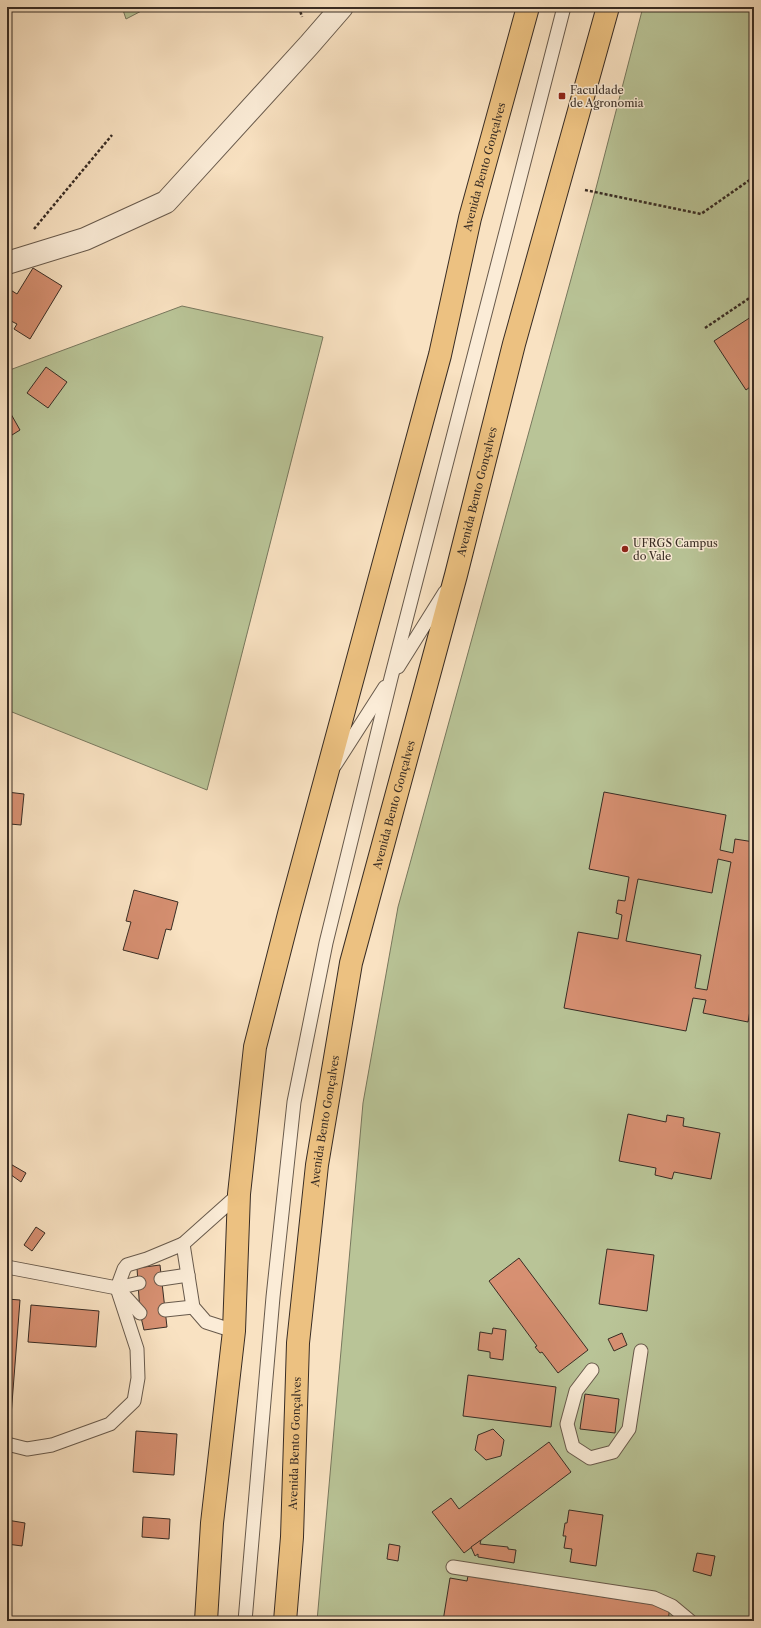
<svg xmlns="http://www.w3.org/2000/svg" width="761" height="1628" viewBox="0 0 761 1628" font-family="'Libre Caslon Text',serif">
  <rect width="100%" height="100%" fill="#f9e2c2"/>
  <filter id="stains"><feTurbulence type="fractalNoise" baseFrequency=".005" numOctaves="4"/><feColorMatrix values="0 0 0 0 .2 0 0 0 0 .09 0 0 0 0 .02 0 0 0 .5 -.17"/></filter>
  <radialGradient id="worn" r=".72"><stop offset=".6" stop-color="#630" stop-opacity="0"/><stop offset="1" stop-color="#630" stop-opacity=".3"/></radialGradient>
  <g fill="#b9c497" stroke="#78785e">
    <polygon points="122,7 149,7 126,19"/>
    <polygon points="643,7 754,7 754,1621 317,1621 363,1103 398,907 595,192"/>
    <polygon points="182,306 323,337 207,790 7,710 7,371"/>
  </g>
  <g fill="#d79072" stroke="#382c24" fill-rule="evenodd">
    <polygon points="33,268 62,286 30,339 14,329 17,324 7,319 11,313 7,311 7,292 9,289 17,294"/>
    <polygon points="754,315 754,384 746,390 714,341"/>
    <polygon points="46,367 67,382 48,408 27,393"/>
    <polygon points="7,407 20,430 12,435 7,429"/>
    <polygon points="7,792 24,794 21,825 10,824 10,834 7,834"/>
    <path d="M 604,792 L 726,815 L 720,850 L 733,853 L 735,839 L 754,842 L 754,988 L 748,1022 L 703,1013 L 706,1000 L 693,998 L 686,1031 L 564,1008 L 578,932 L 618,939 L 622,915 L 616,913 L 618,900 L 625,901 L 629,877 L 589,869 ZM 718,859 L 731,862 L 707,990 L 695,988 L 701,955 L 626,941 L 638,879 L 712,893 Z"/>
    <polygon points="134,890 178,902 171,930 166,929 158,959 123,950 131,922 126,921"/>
    <polygon points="628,1114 666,1122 667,1115 684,1118 683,1126 720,1133 711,1179 674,1172 672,1179 655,1175 656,1168 619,1161"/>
    <polygon points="7,1162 26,1173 21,1182 7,1172"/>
    <polygon points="36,1227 45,1233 32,1251 24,1245"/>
    <polygon points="607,1249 654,1255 647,1311 599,1304"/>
    <polygon points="519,1258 588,1350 558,1373 542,1352 540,1353 535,1347 537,1346 489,1281"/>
    <polygon points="160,1265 167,1327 144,1330 140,1313 137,1268"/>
    <polygon points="7,1299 20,1300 11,1416 7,1416"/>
    <polygon points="31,1305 99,1311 96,1347 28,1342"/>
    <polygon points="493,1328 506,1330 503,1360 490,1358 490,1352 478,1350 480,1332 492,1334"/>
    <polygon points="622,1333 627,1345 614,1351 608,1339"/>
    <polygon points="468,1375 556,1387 551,1427 463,1416"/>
    <polygon points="585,1394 619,1399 615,1433 580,1429"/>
    <polygon points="493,1429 504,1440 501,1456 486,1460 475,1450 478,1435"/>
    <polygon points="136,1431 177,1434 174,1475 133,1472"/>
    <polygon points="549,1442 571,1472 464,1553 432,1512 451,1498 459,1509"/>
    <polygon points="569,1510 603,1515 596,1566 570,1562 572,1549 564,1548 566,1536 563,1536 565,1523 567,1523"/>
    <polygon points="143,1517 170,1519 169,1539 142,1537"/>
    <polygon points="7,1520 25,1523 22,1546 7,1544"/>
    <polygon points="481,1540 480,1544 508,1547 508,1549 516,1550 514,1563 478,1557 478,1554 475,1556 471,1547"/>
    <polygon points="389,1544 400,1546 398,1561 387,1559"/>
    <polygon points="697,1553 715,1556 711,1576 693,1571"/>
    <polygon points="468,1576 494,1577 493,1580 670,1607 668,1621 443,1621 450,1578 467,1581"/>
  </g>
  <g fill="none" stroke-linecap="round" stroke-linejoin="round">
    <g stroke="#685a4c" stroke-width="15">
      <g id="lane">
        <polyline points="398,667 445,592"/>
        <polyline points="335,765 385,687"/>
        <polyline points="7,1267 117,1288 139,1283"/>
        <polyline points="161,1279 188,1275"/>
        <polyline points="121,1292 140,1313"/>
        <polyline points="165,1310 193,1307"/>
        <polyline points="234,1331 206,1322 193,1307 183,1244 239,1194"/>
        <polyline points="592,1370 576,1391 567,1424 573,1447 590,1458 613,1452 629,1429 641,1351"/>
        <polyline points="7,1444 27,1449 52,1445 110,1424 134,1401 138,1378 137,1349 117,1288 124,1269 127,1265 147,1259 183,1244"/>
        <polyline points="453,1567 654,1598 672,1606 690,1621"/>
        <polyline points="245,1621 273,1297 294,1102 326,943 391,678 564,7"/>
      </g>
    </g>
    <g stroke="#685a4c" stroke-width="24">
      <polyline id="street" points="7,263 85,239 166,202 309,45 342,7"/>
    </g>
    <g stroke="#382c24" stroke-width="24">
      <g id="primary">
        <path id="s1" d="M 206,1621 L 212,1523 L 234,1331 L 239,1194 L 255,1047 L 289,914 L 440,355 L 470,218 L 528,7"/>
        <path id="s2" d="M 285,1621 L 292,1537 L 298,1343 L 317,1165 L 351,963 L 456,575 L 514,344 L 608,7"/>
      </g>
    </g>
    <g stroke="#382c24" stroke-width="2.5" stroke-dasharray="3 2" stroke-linecap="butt">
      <polyline points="299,7 302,17"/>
      <polyline points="585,190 701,214 754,177"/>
      <polyline points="34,229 112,135"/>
      <polyline points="705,328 754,295"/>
    </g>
    <use href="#lane" stroke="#fbecd7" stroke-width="13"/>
    <use href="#street" stroke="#fbecd7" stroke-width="22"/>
    <use href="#primary" stroke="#ecc181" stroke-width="22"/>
  </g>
  <g fill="#8f2418" stroke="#fbecd7" stroke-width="1.5">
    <rect x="558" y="92" width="8" height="8" rx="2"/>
    <circle cx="625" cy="549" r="4"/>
  </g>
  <g text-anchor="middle" stroke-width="3" stroke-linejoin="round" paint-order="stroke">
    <g font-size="11" fill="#382c24" stroke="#fbecd7" text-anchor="start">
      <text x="570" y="94">Faculdade<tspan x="570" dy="13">de Agronomia</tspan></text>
      <text x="633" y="547">UFRGS Campus<tspan x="633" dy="13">do Vale</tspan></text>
    </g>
    <g font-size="11" fill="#382c24" stroke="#fbecd7">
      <text dy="4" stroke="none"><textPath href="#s1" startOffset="1486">Avenida Bento Gonçalves</textPath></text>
      <text dy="4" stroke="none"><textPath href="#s2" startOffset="1150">Avenida Bento Gonçalves</textPath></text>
      <text dy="4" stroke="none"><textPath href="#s2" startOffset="826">Avenida Bento Gonçalves</textPath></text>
      <text dy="4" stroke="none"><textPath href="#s2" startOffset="502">Avenida Bento Gonçalves</textPath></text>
      <text dy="4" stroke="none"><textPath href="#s2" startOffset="178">Avenida Bento Gonçalves</textPath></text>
    </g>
  </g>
  <rect width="761" height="1628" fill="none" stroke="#f9e2c2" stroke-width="24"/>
  <rect x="8" y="8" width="745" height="1612" fill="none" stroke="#382c24" stroke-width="2"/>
  <rect x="12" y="12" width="737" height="1604" fill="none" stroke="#382c24"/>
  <rect width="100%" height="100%" filter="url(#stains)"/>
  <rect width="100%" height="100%" fill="url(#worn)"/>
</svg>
